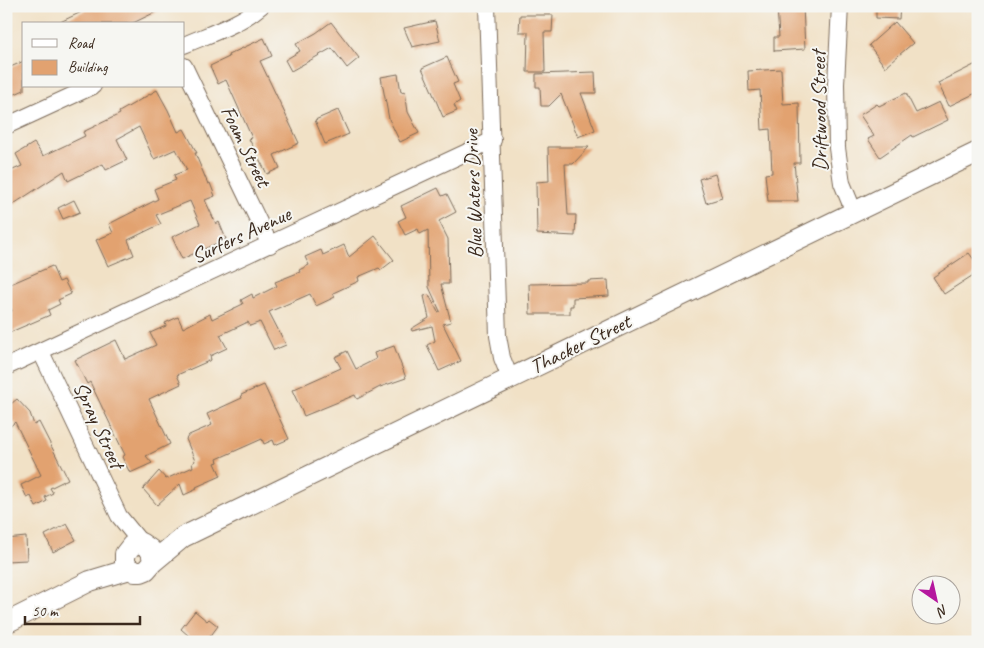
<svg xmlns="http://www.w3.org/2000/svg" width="984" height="648" viewBox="0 0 984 648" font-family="Caveat,sans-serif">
  <rect width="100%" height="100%" fill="#f6f6f2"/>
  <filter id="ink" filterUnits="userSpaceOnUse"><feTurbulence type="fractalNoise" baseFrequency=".02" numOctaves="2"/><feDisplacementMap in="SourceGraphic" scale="10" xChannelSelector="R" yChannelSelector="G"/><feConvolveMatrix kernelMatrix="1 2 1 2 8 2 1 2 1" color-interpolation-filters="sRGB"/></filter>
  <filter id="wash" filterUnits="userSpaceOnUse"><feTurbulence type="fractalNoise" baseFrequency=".0096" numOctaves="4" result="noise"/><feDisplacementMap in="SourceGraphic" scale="20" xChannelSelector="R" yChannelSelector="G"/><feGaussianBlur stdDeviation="1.12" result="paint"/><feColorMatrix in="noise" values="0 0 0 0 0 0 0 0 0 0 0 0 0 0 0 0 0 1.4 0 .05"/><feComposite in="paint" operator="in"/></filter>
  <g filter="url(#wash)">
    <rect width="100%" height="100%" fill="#f1e1c6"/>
    <g id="blocks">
      <g fill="#e2a270">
        <polygon points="94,6 96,10 105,6 168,6 131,24 56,24"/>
        <polygon points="777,6 803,6 805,49 774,51 774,37 779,37"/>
        <polygon points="876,6 900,6 899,19 876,18"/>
        <polygon points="520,15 553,15 552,32 544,32 545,72 527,72 528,32 519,32"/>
        <polygon points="435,21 440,41 412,47 404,28"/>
        <polygon points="331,22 359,58 347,68 332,48 291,71 285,60 300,51 296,44 316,33"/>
        <polygon points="895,22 913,43 885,67 869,45"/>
        <polygon points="264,38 272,56 260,61 299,143 274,155 280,168 267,174 249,139 252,138 226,80 218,84 210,66 229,57 228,55"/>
        <polygon points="447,57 458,82 453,84 460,101 454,105 457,111 443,117 422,68"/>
        <polygon points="24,61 24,90 6,98 6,69"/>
        <polygon points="978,63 978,92 949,106 938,83"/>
        <polygon points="781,69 783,104 799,103 800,163 794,163 798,201 768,201 765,174 772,173 770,129 762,130 760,90 749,91 748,71"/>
        <polygon points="595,72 596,93 581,93 595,130 578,137 561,94 549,106 541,106 540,87 536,87 536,74"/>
        <polygon points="398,74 401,92 405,91 408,112 419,133 400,142 389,119 381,77"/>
        <polygon points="157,90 168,110 178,132 184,129 197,153 195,153 208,184 210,183 215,196 205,200 216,224 219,222 226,239 182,259 172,237 200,224 190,201 156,215 161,224 128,240 134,255 108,266 96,240 113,233 109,224 158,199 154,189 176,180 174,175 187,170 176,149 154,159 139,127 117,139 127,160 106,170 103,164 68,181 64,171 6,209 6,173 22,166 16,154 34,143 43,156 85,136 83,132 120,114 119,112"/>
        <polygon points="906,93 916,113 939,102 948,120 913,137 912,135 880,157 868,139 874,136 860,115 877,104 879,106"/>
        <polygon points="338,110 349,134 325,144 315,120"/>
        <polygon points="548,147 589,147 573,164 565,164 568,215 576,215 575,236 537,234 536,182 549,181"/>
        <polygon points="715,174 722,198 706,203 699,179"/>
        <polygon points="438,188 442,196 447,194 456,212 439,221 448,239 449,284 441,284 451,322 443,324 461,361 439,371 427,345 435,341 432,326 412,331 411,329 429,318 424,296 429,295 438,312 440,311 429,287 428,230 420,234 418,229 405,235 398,221 406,217 401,206"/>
        <polygon points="74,200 80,212 63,219 58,208"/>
        <polygon points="375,236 394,260 381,270 379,268 358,277 359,281 333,293 335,297 316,306 310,294 269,312 286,345 274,350 260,322 250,326 248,322 220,335 227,348 210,356 211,360 177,375 181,384 149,399 170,444 146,456 152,463 130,473 122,457 125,455 90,382 87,384 75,360 116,340 125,359 156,345 150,333 166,326 165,323 178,317 183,328 210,314 212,319 243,304 241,300 252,294 253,298 277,286 275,282 300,272 299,270 309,265 305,257 321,250 323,255 344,245 349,257"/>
        <polygon points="969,253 978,265 978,272 944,294 933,277"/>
        <polygon points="52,266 59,282 64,280 71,294 58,300 60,304 48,310 50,315 6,334 6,314 12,311 6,298 6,286"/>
        <polygon points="608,280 609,296 573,298 573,306 570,306 570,314 530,314 529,284 588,283 588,281"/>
        <polygon points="394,346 406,378 380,387 357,399 355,395 304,416 292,390 341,368 335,357 347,351 356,369 376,359 374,353"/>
        <polygon points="264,385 289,439 275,445 273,440 264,444 262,439 217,459 218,462 215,463 221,476 196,487 197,489 184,495 180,484 157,505 143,489 159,471 166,479 193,467 192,463 195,461 186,439 189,435 212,425 207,414 242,398 241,395"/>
        <polygon points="17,399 30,413 34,425 39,422 68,479 50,488 53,493 45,497 47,501 36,507 31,496 27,498 21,485 41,475 15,422 6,430 6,408"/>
        <polygon points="67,524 76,540 53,552 45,535"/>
        <polygon points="26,537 27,560 6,561 6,539"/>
        <polygon points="195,611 207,621 209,619 218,626 206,642 184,642 189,636 181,629"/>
      </g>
    </g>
  </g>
  <g filter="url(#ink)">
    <use href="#blocks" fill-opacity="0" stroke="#7b6a59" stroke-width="1"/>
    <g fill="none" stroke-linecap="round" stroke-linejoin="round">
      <g stroke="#7b6a59" stroke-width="18">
        <g id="minor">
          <polyline points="487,6 498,336 502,358 510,378"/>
          <polyline points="840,6 836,84 837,148 842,183 854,212"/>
          <path d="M 184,45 C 209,34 239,25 261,6"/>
          <polyline points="184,66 270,245"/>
          <polyline points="6,126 93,86"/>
          <polyline points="41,352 119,516 141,543"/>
          <polyline points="6,367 493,140"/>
        </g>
      </g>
      <g stroke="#7b6a59" stroke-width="22">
        <g id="tertiary">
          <polyline points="153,562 151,550 141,543 132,545 125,554 125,563 127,567 135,572 141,572 146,570 153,562 183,537 978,152"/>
          <polyline points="6,623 90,581 130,569"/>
        </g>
      </g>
      <use href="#minor" stroke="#fff" stroke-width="16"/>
      <use href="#tertiary" stroke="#fff" stroke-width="20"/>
    </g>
  </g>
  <g text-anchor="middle" stroke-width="4" stroke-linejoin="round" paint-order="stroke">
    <g font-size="21" fill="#3b2a1e" stroke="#f6f6f2">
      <text transform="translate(819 111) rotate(-91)" y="7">Driftwood Street</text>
      <text transform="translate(246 146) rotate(64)" y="7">Foam Street</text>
      <text transform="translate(473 194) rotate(-92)" y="7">Blue Waters Drive</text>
      <text transform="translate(241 235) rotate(-25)" y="7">Surfers Avenue</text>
      <text transform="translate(580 344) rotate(-26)" y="7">Thacker Street</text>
      <text transform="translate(99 425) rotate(65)" y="7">Spray Street</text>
    </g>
  </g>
  <rect width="984" height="648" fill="none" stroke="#f6f6f2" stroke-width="25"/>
  <rect x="22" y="22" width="162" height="65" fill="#f6f6f2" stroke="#aba49d"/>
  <rect x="32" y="39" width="25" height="8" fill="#ffffff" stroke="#aba49d"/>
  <text x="68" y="48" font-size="15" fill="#3b2a1e">Road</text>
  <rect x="32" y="60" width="25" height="15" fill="#e2a270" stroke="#aba49d"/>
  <text x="68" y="72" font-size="15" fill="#3b2a1e">Building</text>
  <g transform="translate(936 600) rotate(146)"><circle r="24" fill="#f6f6f2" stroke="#aba49d"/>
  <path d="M0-4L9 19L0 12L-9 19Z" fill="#b5179e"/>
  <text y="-8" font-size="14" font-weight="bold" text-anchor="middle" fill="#3b2a1e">N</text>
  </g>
  <path d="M25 616v8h115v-8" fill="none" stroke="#3b2a1e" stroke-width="2.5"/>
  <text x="32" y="616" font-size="15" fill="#3b2a1e" stroke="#f6f6f2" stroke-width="4" paint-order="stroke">50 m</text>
</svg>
